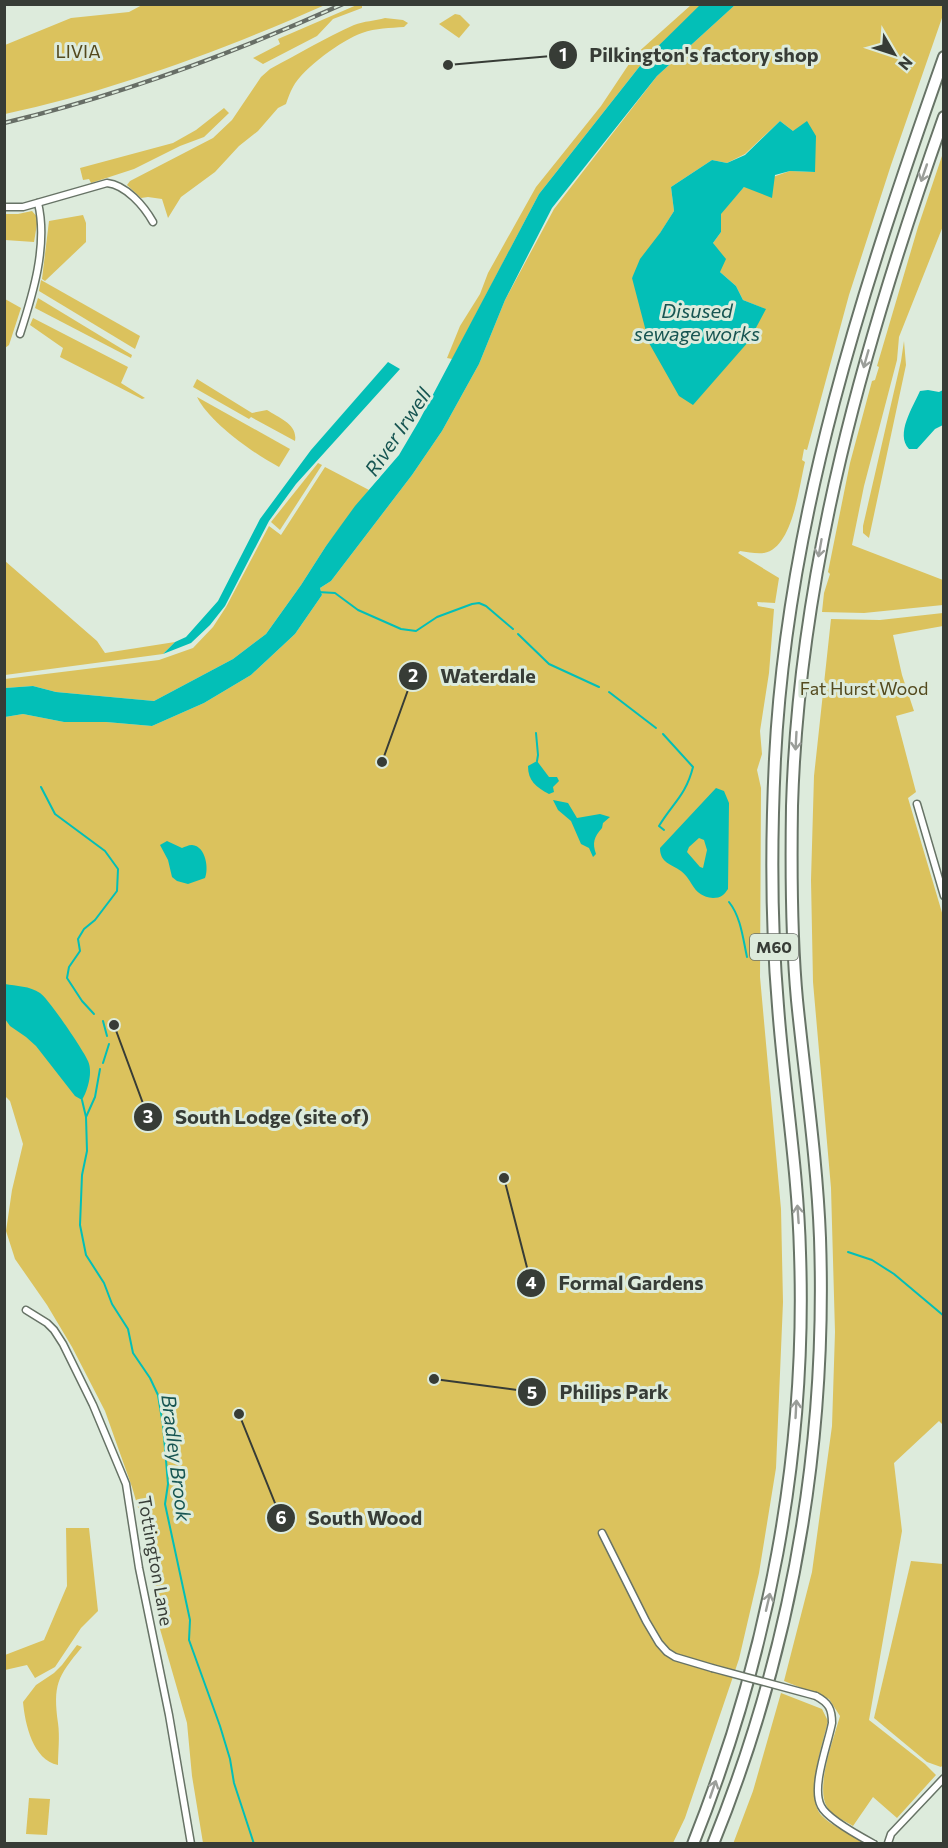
<svg xmlns="http://www.w3.org/2000/svg" width="948" height="1848" viewBox="0 0 948 1848" font-family="Commissioner,sans-serif">
  <rect width="100%" height="100%" fill="#ddebdc"/>
  <g fill="#dbc25d" fill-rule="evenodd">
    <path d="M 144,4 L 325,4 L 325,5 C 226,49 110,92 5,114 L 5,45 L 71,18 L 129,12 Z"/>
    <polygon points="359,4 362,5 362,8 333,19 317,36 263,64 253,58 280,44 278,39"/>
    <path d="M 736,4 L 943,5 L 943,15 L 891,165 L 849,295 L 807,450 L 804,449 L 802,460 L 805,462 C 799,486 793,548 764,553 C 756,554 748,552 740,551 L 738,553 L 779,578 L 775,603 L 757,602 L 758,606 L 774,609 L 769,673 L 760,731 L 762,754 L 757,770 L 761,788 L 760,977 L 781,1209 L 783,1302 L 776,1468 L 759,1573 L 739,1659 L 685,1818 L 673,1843 L 203,1843 L 192,1776 L 187,1723 L 160,1629 L 153,1559 L 132,1487 L 105,1411 L 72,1347 L 47,1305 L 15,1259 L 6,1231 L 12,1190 L 23,1144 L 10,1101 L 5,1096 L 5,717 L 23,714 L 64,722 L 106,722 L 152,726 L 204,703 L 251,675 L 295,634 L 322,595 L 320,588 L 331,581 L 412,475 L 442,431 L 479,364 L 505,300 L 554,209 L 657,76 ZM 780,121 L 793,131 L 814,172 L 790,171 L 744,187 L 720,214 L 721,232 L 713,243 L 720,272 L 736,286 L 743,300 L 765,309 L 632,278 L 674,211 L 671,187 L 712,160 L 727,163 L 745,154 Z"/>
    <polygon points="691,5 701,5 647,57 539,194 456,352 452,359 447,358 460,326 480,294 488,273 536,187 601,106 635,55"/>
    <polygon points="455,14 460,15 470,25 459,38 439,24"/>
    <path d="M 385,18 L 403,20 L 408,23 L 404,27 C 390,28 376,28 362,33 C 342,40 303,68 293,87 C 290,92 288,98 286,104 L 278,108 L 258,131 L 239,146 L 215,172 L 181,197 L 168,218 L 162,199 L 148,197 L 141,198 L 127,185 L 130,181 L 213,138 L 232,120 L 261,77 L 270,69 C 298,54 325,38 354,25 C 364,21 375,21 385,18 Z"/>
    <polygon points="224,108 229,113 204,137 180,146 134,169 91,183 89,179 83,180 80,168 173,143 196,130"/>
    <polygon points="943,153 943,226 899,337 897,360 864,486 852,545 943,580 943,605 864,613 822,612 824,593 830,574 828,572 850,463 872,381 875,380 879,367 877,366 918,227"/>
    <polygon points="32,211 38,218 34,242 5,240 5,214 18,214"/>
    <polygon points="83,215 86,223 86,242 45,281 42,279 49,221"/>
    <polygon points="41,280 140,336 135,349 39,291"/>
    <polygon points="38,298 132,355 131,358 35,308"/>
    <polygon points="5,299 21,308 9,345 5,348"/>
    <polygon points="33,318 128,367 121,383 145,398 142,399 60,357 63,348 30,325"/>
    <polygon points="904,341 906,365 869,538 863,533 863,526 901,361"/>
    <path d="M 197,379 L 252,413 L 267,410 C 279,418 298,424 295,441 L 251,417 L 249,419 L 193,387 Z"/>
    <path d="M 197,397 L 290,449 L 279,467 C 254,454 209,422 197,397 Z"/>
    <polygon points="318,463 322,465 280,530 271,522"/>
    <polygon points="325,467 369,490 326,546 301,585 266,634 233,659 154,701 56,692 33,686 5,688 5,679 159,660 193,648 213,627 226,607 269,526 281,535"/>
    <polygon points="5,561 97,641 105,653 175,642 163,654 5,675"/>
    <path d="M 943,613 L 943,626 L 893,635 L 902,675 L 914,711 L 896,716 L 916,792 L 908,798 L 943,916 L 943,1425 L 939,1421 L 894,1463 L 902,1531 L 869,1720 L 925,1764 L 936,1775 L 897,1818 L 873,1797 L 853,1826 C 845,1821 831,1815 827,1807 C 815,1787 834,1738 840,1716 L 829,1699 L 784,1681 L 812,1572 L 832,1426 L 835,1332 L 831,1188 L 813,982 L 811,880 L 814,776 L 831,619 L 880,620 Z"/>
    <polygon points="66,1528 89,1528 98,1611 81,1628 55,1667 35,1678 27,1665 5,1670 5,1655 44,1640 67,1586"/>
    <polygon points="911,1561 943,1564 944,1764 941,1767 927,1762 874,1718"/>
    <path d="M 77,1645 L 82,1647 C 57,1677 53,1685 58,1723 C 60,1737 58,1752 58,1765 C 33,1760 25,1724 23,1702 L 36,1685 L 54,1673 L 62,1665 Z"/>
    <path d="M 781,1693 L 822,1709 L 828,1721 C 823,1743 804,1798 822,1816 C 830,1825 851,1834 862,1841 L 861,1843 L 733,1844 L 753,1791 Z"/>
    <polygon points="29,1798 50,1799 47,1835 26,1834"/>
  </g>
  <g fill="#03bfb7" fill-rule="evenodd">
    <polygon points="701,4 735,5 657,76 552,208 505,300 479,364 442,431 412,475 331,581 320,588 322,595 295,634 251,675 204,703 152,726 106,722 64,722 23,714 5,717 5,688 33,686 56,692 154,701 233,659 266,634 301,585 326,546 355,506 399,455 419,421 539,194 647,57"/>
    <polygon points="780,121 793,131 807,121 816,136 815,172 790,171 775,175 772,198 744,187 721,214 721,232 713,243 726,259 720,272 736,286 743,300 766,309 749,341 693,405 679,396 649,343 632,278 640,259 660,233 674,211 671,187 712,160 727,163 745,155"/>
    <polygon points="388,362 400,369 296,484 269,521 225,606 210,625 191,643 163,654 175,642 186,637 218,601 260,519 311,450"/>
    <path d="M 928,390 L 939,392 L 943,390 L 943,425 L 935,429 L 917,449 L 909,449 C 895,434 913,407 920,391 Z"/>
    <path d="M 537,761 L 549,777 L 557,777 L 559,781 L 553,787 L 554,792 L 549,794 C 536,787 528,781 528,766 Z"/>
    <path d="M 716,788 L 724,791 L 729,803 L 728,889 C 724,895 721,898 713,898 C 692,896 694,881 681,871 C 671,864 660,863 660,848 ZM 699,838 L 704,840 L 707,850 L 703,868 L 700,867 L 687,852 L 689,847 Z"/>
    <path d="M 553,800 L 568,803 L 577,818 L 600,814 L 610,817 L 603,823 L 602,828 C 594,837 592,843 596,854 L 593,857 L 589,848 L 581,844 L 571,821 L 558,810 Z"/>
    <path d="M 167,841 L 182,848 C 185,847 188,845 192,845 C 206,846 209,869 205,878 L 188,884 L 177,881 L 172,877 L 168,860 L 160,845 Z"/>
    <path d="M 5,984 C 16,986 30,986 40,993 C 48,998 84,1051 88,1061 C 93,1072 88,1090 82,1100 L 75,1096 L 36,1046 L 26,1037 L 10,1026 L 5,1019 Z"/>
  </g>
  <g fill="none" stroke-linecap="round" stroke-linejoin="round">
    <g stroke="#03bfb7" stroke-width="2">
      <polyline points="318,592 335,593 358,610 401,629 416,631 437,617 472,604 479,603 486,606 513,629"/>
      <polyline points="518,634 549,664 599,687"/>
      <polyline points="609,692 656,728"/>
      <polyline points="536,733 538,755 537,761"/>
      <path d="M 663,734 L 693,767 C 686,795 673,803 659,826 L 664,830"/>
      <polyline points="41,787 55,814 105,851 118,869 117,891 95,920 84,929 78,939 80,951 69,967 67,978 82,1001 94,1014"/>
      <path d="M 729,902 C 741,917 743,939 747,957"/>
      <polyline points="103,1021 107,1036"/>
      <polyline points="103,1063 109,1044"/>
      <polyline points="100,1069 95,1097 86,1117 87,1151 82,1175 80,1225 86,1255 104,1283 112,1304 128,1329 133,1353 150,1378 158,1395 163,1425 168,1484 165,1504 190,1620 189,1640 220,1726 230,1759 234,1783 254,1844"/>
      <polyline points="82,1100 86,1117"/>
      <polyline points="848,1252 872,1260 894,1274 944,1316"/>
    </g>
    <g stroke="#677366" stroke-width="9">
      <g id="minor">
        <path d="M 4,207 L 23,207 L 107,183 C 126,185 144,206 153,222"/>
        <path d="M 20,334 C 33,294 48,245 38,203"/>
        <polyline points="917,804 944,896"/>
        <polyline points="26,1310 47,1323 54,1330 63,1344 93,1405 126,1484 139,1568 169,1715 191,1844"/>
        <polyline points="602,1533 646,1621 659,1643 667,1652 675,1657 712,1668"/>
        <path d="M 816,1696 C 829,1703 832,1709 832,1723 C 828,1744 811,1787 821,1806 C 827,1819 861,1837 874,1844"/>
        <polyline points="888,1843 891,1834 944,1778"/>
      </g>
    </g>
    <g stroke="#677366" stroke-width="14">
      <g id="motorway">
        <path d="M 693,1844 C 768,1656 807,1455 800,1253 C 798,1170 784,1088 778,1006 C 771,924 771,841 775,759 C 787,516 864,284 944,57"/>
        <path d="M 713,1844 C 791,1651 827,1446 820,1238 C 817,1159 805,1080 797,1000 C 791,936 791,870 792,806 C 799,568 865,340 944,117"/>
      </g>
    </g>
    <use href="#minor" stroke="#fff" stroke-width="6"/>
    <use href="#motorway" stroke="#fff" stroke-width="10"/>
    <g stroke="#676e66" stroke-width="4.5">
      <path id="rail" d="M 4,123 C 121,95 234,53 343,4"/>
    </g>
    <use href="#rail" stroke="#ddebdc" stroke-width="2" stroke-dasharray="7" stroke-linecap="butt"/>
    <g stroke="#677366" stroke-width="9" stroke-linecap="butt">
      <polyline id="minor-bridge" points="712,1668 816,1696"/>
    </g>
    <use href="#minor-bridge" stroke="#fff" stroke-width="6"/>
  </g>
  <defs><path id="oneway-shaft" d="M-6 0H5M1.5-3L5.5 0L1.5 3" fill="none" stroke-width="1.6" stroke-linecap="round" stroke-linejoin="round" transform="scale(1.5)"/></defs>
  <g stroke="#9b9e9a">
    <use href="#oneway-shaft" transform="translate(924 173) rotate(109)"/>
    <use href="#oneway-shaft" transform="translate(866 359) rotate(106)"/>
    <use href="#oneway-shaft" transform="translate(820 548) rotate(100)"/>
    <use href="#oneway-shaft" transform="translate(796 741) rotate(93)"/>
    <use href="#oneway-shaft" transform="translate(798 1214) rotate(-94)"/>
    <use href="#oneway-shaft" transform="translate(796 1409) rotate(-87)"/>
    <use href="#oneway-shaft" transform="translate(768 1602) rotate(-77)"/>
    <use href="#oneway-shaft" transform="translate(713 1789) rotate(-71)"/>
  </g>
  <g text-anchor="middle" stroke-width="6" stroke-linejoin="round" paint-order="stroke">
    <rect fill="#ddebdc" stroke="#697068" stroke-width="1.5" x="750" y="934" width="48" height="26" rx="4.5"/>
    <g font-size="16" font-weight="bold" fill="#373c36">
      <text x="774" y="953">M60</text>
    </g>
    <g font-size="18" fill="#544a1f" stroke="#ddebdc">
      <text x="78" y="58">LIVIA</text>
      <text x="864" y="695">Fat Hurst Wood</text>
    </g>
    <g font-size="18" fill="#373c36" stroke="#ddebdc">
      <text transform="translate(155 1561) rotate(80)" y="6">Tottington Lane</text>
    </g>
    <g font-size="20" font-style="italic" fill="#175552" stroke="#ddebdc">
      <text x="697" y="318">Disused<tspan x="697" dy="23">sewage works</tspan></text>
      <text transform="translate(398 432) rotate(-56)" y="7">River Irwell</text>
      <text transform="translate(176 1458) rotate(83)" y="7">Bradley Brook</text>
    </g>
  </g>
  <path fill="none" stroke="#373c36" stroke-width="2" d="M448 65L563 55M382 762L413 676M114 1025L148 1117M504 1178L531 1283M434 1379L532 1392M239 1414L281 1518"/>
  <g fill="#373c36" stroke="#ddebdc" stroke-width="2">
    <circle cx="448" cy="65" r="6"/>
    <circle cx="382" cy="762" r="6"/>
    <circle cx="114" cy="1025" r="6"/>
    <circle cx="504" cy="1178" r="6"/>
    <circle cx="434" cy="1379" r="6"/>
    <circle cx="239" cy="1414" r="6"/>
    <circle cx="563" cy="55" r="15"/>
    <circle cx="413" cy="676" r="15"/>
    <circle cx="148" cy="1117" r="15"/>
    <circle cx="531" cy="1283" r="15"/>
    <circle cx="532" cy="1392" r="15"/>
    <circle cx="281" cy="1518" r="15"/>
  </g>
  <g font-size="18" text-anchor="middle" font-weight="bold" fill="#fff">
    <text x="563" y="61">1</text>
    <text x="413" y="682">2</text>
    <text x="148" y="1123">3</text>
    <text x="531" y="1289">4</text>
    <text x="532" y="1399">5</text>
    <text x="281" y="1524">6</text>
  </g>
  <g font-size="20" text-anchor="middle" font-weight="bold" fill="#373c36" stroke="#ddebdc" stroke-width="6" stroke-linejoin="round" paint-order="stroke">
    <text x="704" y="62">Pilkington's factory shop</text>
    <text x="488" y="683">Waterdale</text>
    <text x="272" y="1124">South Lodge (site of)</text>
    <text x="631" y="1290">Formal Gardens</text>
    <text x="614" y="1399">Philips Park</text>
    <text x="365" y="1525">South Wood</text>
  </g>
  <rect width="948" height="1848" fill="none" stroke="#373c36" stroke-width="12"/>
  <g transform="translate(894 54) rotate(129)" stroke="#ddebdc" stroke-width="4.5" paint-order="stroke">
  <path d="M0-4.5L10 22L0 15L-10 22Z" fill="#373c36"/>
  <text y="-9" font-size="16" font-weight="bold" text-anchor="middle" fill="#373c36">N</text>
  </g>
</svg>
